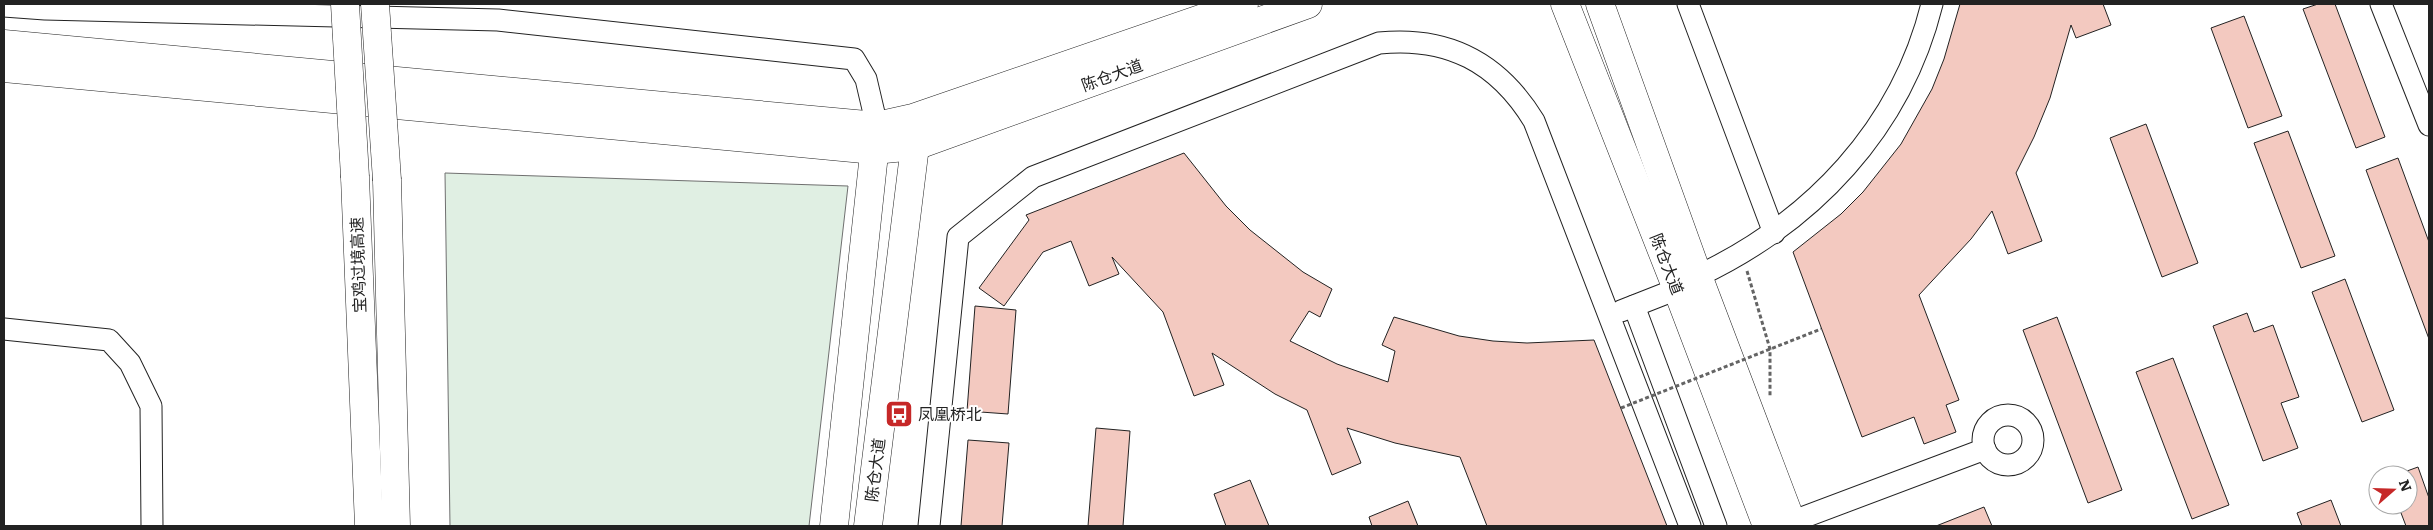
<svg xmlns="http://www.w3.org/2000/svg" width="2433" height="530" viewBox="0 0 2433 530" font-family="Literata,'Noto Sans SC',serif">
  <rect width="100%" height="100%" fill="#fff"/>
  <polygon fill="#e0efe3" stroke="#6f6f6f" points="445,173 848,186 809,526 450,526"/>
  <g fill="#f3c9c0" stroke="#222">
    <polygon points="1960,4 2103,4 2111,25 2076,38 2071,25 2050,98 2034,137 2016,173 2042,241 2008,254 1992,211 1971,239 1919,295 1959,400 1946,405 1956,432 1924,444 1914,417 1862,437 1793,252 1841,214 1863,192 1901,144 1932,89 1944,59"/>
    <polygon points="2318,4 2335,4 2385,137 2356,148 2303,9"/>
    <polygon points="2244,16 2282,116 2248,128 2211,28"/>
    <polygon points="2146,124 2198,263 2162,277 2110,138"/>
    <polygon points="2288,131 2335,256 2301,268 2254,143"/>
    <polygon points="1184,153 1226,206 1250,230 1303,272 1332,289 1320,317 1309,311 1290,341 1337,364 1388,382 1395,351 1382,345 1394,317 1459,336 1493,341 1527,343 1594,340 1667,526 1487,526 1460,457 1395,443 1347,428 1361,463 1332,475 1307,410 1275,394 1212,353 1224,385 1194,396 1163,312 1112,257 1119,274 1089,286 1071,241 1043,252 1004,306 979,288 1029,220 1026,215"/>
    <polygon points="2398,158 2429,242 2429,339 2366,170"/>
    <polygon points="2345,279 2394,410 2362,422 2312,292"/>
    <polygon points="975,306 1016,310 1008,414 967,411"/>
    <polygon points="2247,313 2254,332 2273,325 2299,397 2281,403 2298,448 2263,461 2213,326"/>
    <polygon points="2057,317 2122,490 2088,503 2023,330"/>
    <polygon points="2173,358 2229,505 2192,519 2136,372"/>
    <polygon points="1096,428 1130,431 1123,526 1088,526"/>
    <polygon points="968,440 1009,443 1002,526 961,526"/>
    <polygon points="2418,467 2429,498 2429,526 2406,526 2398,505 2408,505 2408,475 2396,475"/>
    <polygon points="1250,480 1269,526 1226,526 1214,494"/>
    <polygon points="2331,500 2341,526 2302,526 2297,513"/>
    <polygon points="1408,501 1418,526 1372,526 1369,517"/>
    <polygon points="1984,507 1992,526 1936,526"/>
  </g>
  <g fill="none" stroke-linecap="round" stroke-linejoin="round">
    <g stroke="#222" stroke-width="23">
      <g id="minor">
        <polyline points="1688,4 1774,233"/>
        <polyline points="2381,4 2429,125"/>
        <polyline points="4,6 45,9 498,20 854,59 866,79 877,126"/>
        <path d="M 1698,276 C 1812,222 1901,129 1932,4"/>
        <polyline points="1634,306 1716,526"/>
        <polyline points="1621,311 1677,289"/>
        <polyline points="4,329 109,340 130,363 151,406 152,526"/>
        <circle cx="2008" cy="440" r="25"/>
        <polyline points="1791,522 1985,449"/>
        <path d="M 929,526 L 958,237 L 1033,177 L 1379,43 C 1448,36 1498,62 1534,121 L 1690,526"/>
      </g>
    </g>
    <g stroke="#222" stroke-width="29">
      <g id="major">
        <polyline points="1565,4 1677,289 1767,526"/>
        <polyline points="1600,4 1698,276 1793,526"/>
        <polyline points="4,44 877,126"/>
        <polyline points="4,68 874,150 915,146 1308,4"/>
        <polyline points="834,526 877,126 913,118 1244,4"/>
        <polyline points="868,526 915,146 914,128"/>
      </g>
    </g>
    <g stroke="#222" stroke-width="29">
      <g id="highway">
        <polyline points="355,177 369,526"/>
        <polyline points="387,180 396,526"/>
      </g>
    </g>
    <polyline stroke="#646464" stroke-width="3" stroke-dasharray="4 2.5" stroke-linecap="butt" points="1747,271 1770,349 1770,397"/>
    <use href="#minor" stroke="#fff" stroke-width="21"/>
    <use href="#major" stroke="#fff" stroke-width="28"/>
    <use href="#highway" stroke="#fff" stroke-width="28"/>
    <g stroke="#222" stroke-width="29" stroke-linecap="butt">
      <g id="highway-bridge">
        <polyline points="345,4 355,177"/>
        <polyline points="375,4 387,180"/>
      </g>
    </g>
    <polyline stroke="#646464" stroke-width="3" stroke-dasharray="4 2.5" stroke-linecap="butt" points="1621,408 1821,329"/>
    <use href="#highway-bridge" stroke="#fff" stroke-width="28"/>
  </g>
  <defs>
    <g id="bus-square" transform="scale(1.4375)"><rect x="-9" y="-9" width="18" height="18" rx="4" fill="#c62828" stroke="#fff"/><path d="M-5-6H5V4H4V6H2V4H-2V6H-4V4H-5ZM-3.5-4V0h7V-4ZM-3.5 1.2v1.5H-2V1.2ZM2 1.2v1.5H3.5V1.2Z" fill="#fff"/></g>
  </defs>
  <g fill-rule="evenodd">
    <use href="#bus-square" x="899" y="414"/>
  </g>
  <g text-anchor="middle" stroke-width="4" stroke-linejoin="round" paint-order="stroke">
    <g font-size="16" fill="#222" stroke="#fff">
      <text transform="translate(1112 75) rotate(-20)" y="6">陈仓大道</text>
      <text transform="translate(1667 264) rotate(69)" y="6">陈仓大道</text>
      <text transform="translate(358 265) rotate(-92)" y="6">宝鸡过境高速</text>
      <text transform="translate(875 470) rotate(-83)" y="6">陈仓大道</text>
    </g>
    <g font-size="16" fill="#222" stroke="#fff" text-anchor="start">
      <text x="918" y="420">凤凰桥北</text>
    </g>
  </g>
  <rect width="2433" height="530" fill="none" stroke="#222222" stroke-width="10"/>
  <g transform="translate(2393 490) rotate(70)"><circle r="24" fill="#ffffff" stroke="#a7a7a7"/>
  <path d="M0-4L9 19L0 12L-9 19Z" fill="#c62828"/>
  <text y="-8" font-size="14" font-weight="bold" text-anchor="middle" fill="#222222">N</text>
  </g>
</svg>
